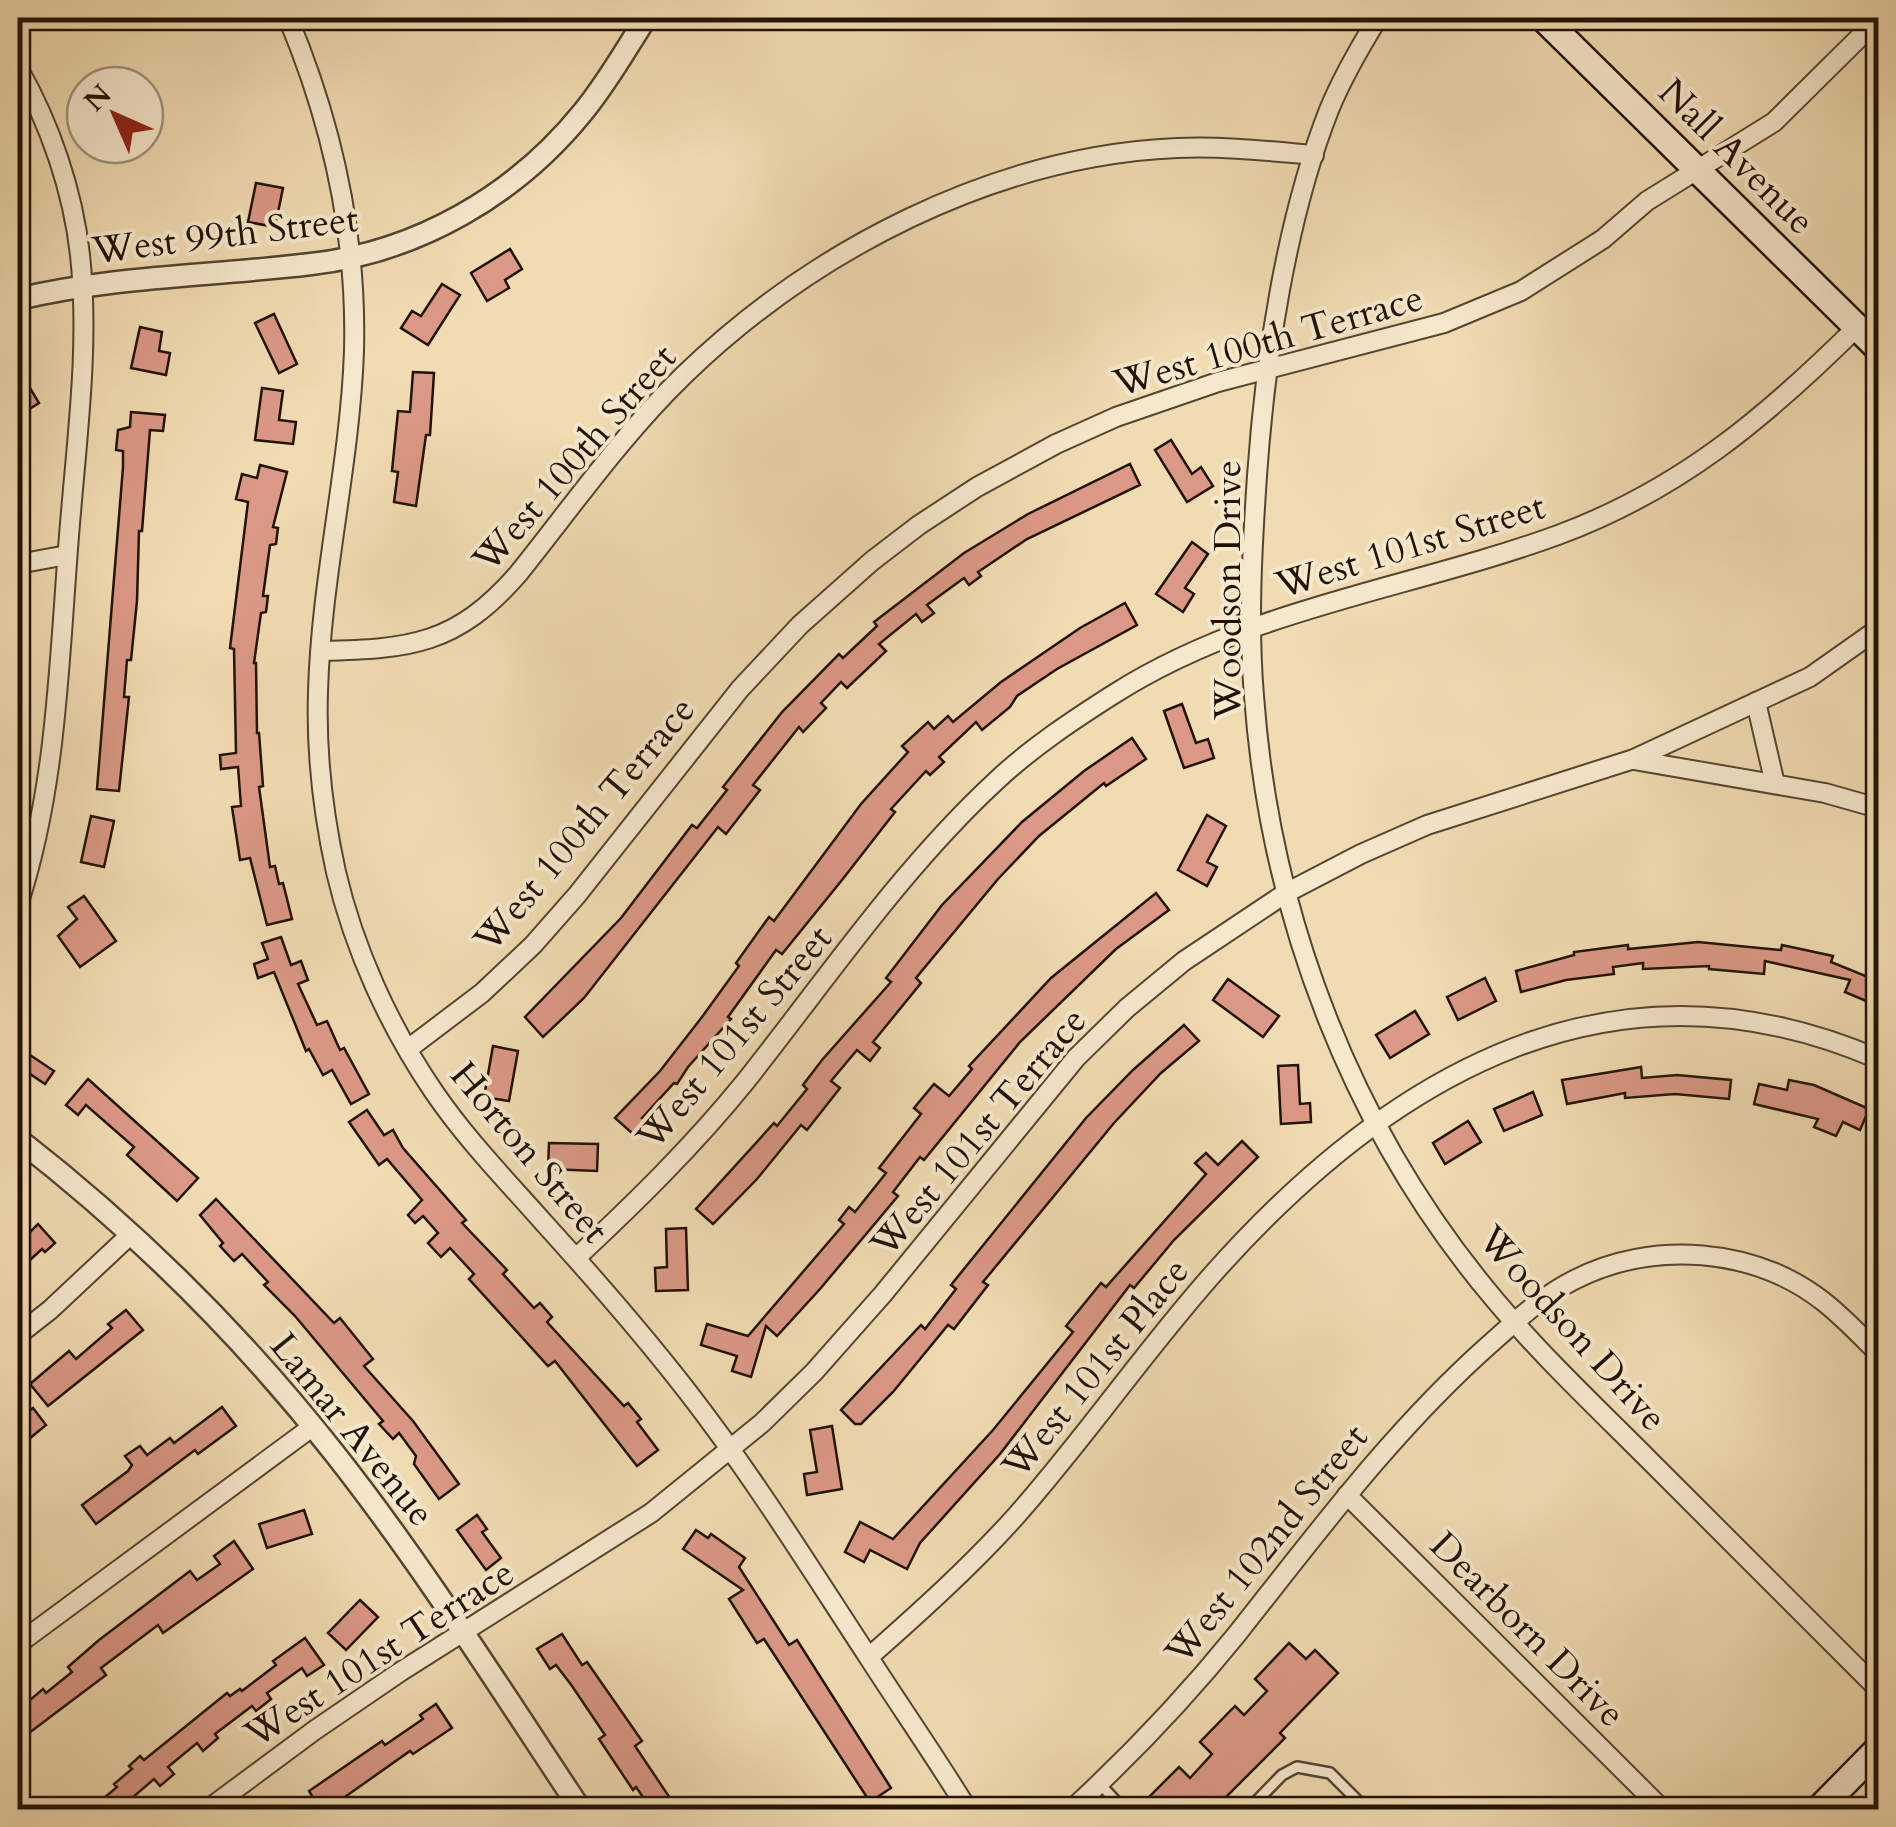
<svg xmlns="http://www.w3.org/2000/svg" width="1896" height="1827" viewBox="0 0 1896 1827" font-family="Cardo,serif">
  <rect width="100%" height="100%" fill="#f1dbb2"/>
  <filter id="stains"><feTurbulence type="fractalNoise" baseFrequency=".002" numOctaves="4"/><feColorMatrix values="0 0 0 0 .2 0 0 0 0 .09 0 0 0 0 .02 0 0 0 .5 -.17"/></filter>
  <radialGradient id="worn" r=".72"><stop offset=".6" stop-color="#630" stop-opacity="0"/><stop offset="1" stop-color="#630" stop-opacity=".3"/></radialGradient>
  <g fill="#db9886" stroke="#201303" stroke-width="2.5">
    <polygon points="256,183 283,188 275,227 248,222"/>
    <polygon points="510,249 522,269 505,280 509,288 487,301 471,273"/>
    <polygon points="442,284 460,295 428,345 401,328 412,311 421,316"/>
    <polygon points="274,314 297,364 279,373 255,323"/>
    <polygon points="140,327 162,332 159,351 170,353 166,375 131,368"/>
    <polygon points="18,368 39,403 18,416"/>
    <polygon points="413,372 434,373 430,435 426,435 416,506 394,502 398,472 392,471 398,411 410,412"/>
    <polygon points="262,388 283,391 279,420 296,422 293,444 255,440"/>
    <polygon points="131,412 165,415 163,431 150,430 142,531 139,531 137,601 131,660 127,660 124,697 129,697 119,791 97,789 123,467 123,451 116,450 118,430 130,427"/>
    <polygon points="1171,440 1192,474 1201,467 1213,486 1187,502 1155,450"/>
    <polygon points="1130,464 1140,485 1027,539 978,572 981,576 969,585 964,578 927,605 934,613 922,622 916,614 879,644 886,651 847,688 841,682 821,703 826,708 803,732 799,727 753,785 760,790 726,834 718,827 584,998 543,1037 525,1017 621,918 692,825 697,828 727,790 723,787 782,712 839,654 843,658 877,626 874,622 964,553 1028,514"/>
    <polygon points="260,465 287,472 273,527 278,528 276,544 270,545 263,596 268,596 266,612 261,613 254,663 256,663 257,733 259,733 263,786 259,787 270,867 275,866 279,884 283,883 292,919 267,925 250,858 240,860 232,807 241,806 238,767 221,769 220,755 236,753 234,649 230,648 248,502 236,499 242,474 257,478"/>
    <polygon points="1192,542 1208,554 1185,588 1194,594 1183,612 1156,594"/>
    <polygon points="1125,603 1137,625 1057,669 1017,696 1010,707 982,730 976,722 939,757 944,762 930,775 926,771 891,809 895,812 842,880 782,954 776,950 728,1017 731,1019 688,1067 677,1084 674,1083 642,1118 646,1121 633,1134 615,1118 660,1071 702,1017 739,966 736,963 769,917 774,921 861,804 908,752 902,746 928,722 934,729 948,716 953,722 1001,682 1080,628"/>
    <polygon points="1182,704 1196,743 1208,739 1214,758 1184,768 1164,711"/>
    <polygon points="1132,738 1146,759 1106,786 1104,783 1039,836 998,879 916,978 921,983 873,1042 880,1048 870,1061 857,1050 831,1081 840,1088 807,1130 801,1125 757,1179 713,1224 696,1209 774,1123 777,1126 807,1089 803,1085 822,1060 891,982 886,978 942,905 1022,822 1084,771"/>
    <polygon points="1207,815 1226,826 1207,862 1217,867 1207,886 1178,870"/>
    <polygon points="91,816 114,821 104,867 81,862"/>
    <polygon points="1156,893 1169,910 1116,949 1020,1042 924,1160 920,1157 893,1192 898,1196 820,1289 777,1336 766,1326 751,1377 732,1371 737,1356 701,1345 707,1324 748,1336 844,1224 839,1220 849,1207 855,1212 886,1173 879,1168 921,1114 914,1108 934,1084 949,1096 972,1069 969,1066 1051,978"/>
    <polygon points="84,896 116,941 80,967 58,936 77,919 68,907"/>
    <polygon points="281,937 291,965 301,961 308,980 298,984 317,1025 327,1021 340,1050 344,1048 369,1094 351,1104 332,1070 323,1075 309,1049 306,1051 274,972 258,978 254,964 268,959 262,943"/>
    <polygon points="1698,942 1781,950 1782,945 1833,956 1831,962 1878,981 1878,1006 1845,992 1850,980 1765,961 1764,974 1709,969 1709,966 1643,969 1643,963 1613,967 1614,974 1566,980 1521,992 1516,971 1574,955 1574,952 1628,945 1628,949"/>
    <polygon points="1485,978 1496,1001 1458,1020 1447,997"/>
    <polygon points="1228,979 1279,1016 1263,1037 1213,1000"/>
    <polygon points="1415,1011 1429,1034 1390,1058 1376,1035"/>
    <polygon points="1184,1025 1199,1041 1161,1073 1114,1123 983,1282 988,1285 954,1329 948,1325 893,1392 861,1424 855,1424 841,1410 921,1325 925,1329 956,1289 951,1285 1086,1118 1133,1070"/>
    <polygon points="493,1046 518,1051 509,1101 484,1097"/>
    <polygon points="18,1047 54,1071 45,1084 30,1074 27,1078 18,1072"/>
    <polygon points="1298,1065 1300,1104 1310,1103 1311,1122 1281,1124 1278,1066"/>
    <polygon points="1641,1067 1642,1078 1677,1075 1731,1080 1729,1099 1675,1094 1625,1098 1625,1093 1567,1104 1562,1080"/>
    <polygon points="88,1079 198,1178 177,1201 127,1155 134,1147 86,1105 78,1115 66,1105"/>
    <polygon points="1789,1080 1814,1085 1869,1109 1860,1130 1843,1122 1836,1136 1814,1127 1818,1119 1754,1104 1759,1084 1787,1090"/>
    <polygon points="1533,1092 1542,1115 1504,1131 1494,1109"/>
    <polygon points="367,1110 384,1135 393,1130 403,1148 466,1220 462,1223 507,1270 503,1274 534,1308 540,1303 552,1317 547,1322 624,1406 628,1403 641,1419 637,1422 658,1450 637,1466 555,1361 548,1366 469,1279 474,1274 450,1248 441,1257 428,1243 438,1233 423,1216 415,1223 408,1215 422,1200 387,1159 379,1165 349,1122"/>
    <polygon points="1468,1121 1481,1142 1445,1164 1433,1143"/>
    <polygon points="1242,1141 1258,1157 1174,1240 1134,1288 1130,1285 1000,1454 920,1543 907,1569 870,1550 864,1562 845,1552 860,1522 893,1539 993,1430 1073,1332 1066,1326 1101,1283 1106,1287 1206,1174 1195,1163 1206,1153 1218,1165"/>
    <polygon points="549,1143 598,1144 597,1171 548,1169"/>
    <polygon points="216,1199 334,1323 340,1318 373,1359 364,1366 413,1421 459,1484 439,1499 414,1464 416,1456 399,1433 393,1439 379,1424 383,1421 295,1316 264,1285 268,1282 242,1254 234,1261 220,1246 223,1243 200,1215"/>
    <polygon points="38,1224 55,1243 45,1252 42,1249 18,1271 18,1244"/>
    <polygon points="686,1228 688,1290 656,1291 655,1268 667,1267 666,1229"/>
    <polygon points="126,1310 143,1330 48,1406 30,1384 69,1351 76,1359 112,1328 108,1324"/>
    <polygon points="222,1407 236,1426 198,1454 195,1450 96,1524 82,1505 128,1471 132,1465 125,1456 140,1446 147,1455 170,1438 174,1443"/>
    <polygon points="33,1408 46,1425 18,1448 18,1420"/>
    <polygon points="832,1426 842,1489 807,1495 804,1474 817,1472 810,1430"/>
    <polygon points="304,1510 312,1534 267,1548 259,1524"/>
    <polygon points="477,1515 487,1529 482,1532 501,1558 486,1570 457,1530"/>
    <polygon points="696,1530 708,1538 711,1534 745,1558 739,1567 789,1645 797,1640 891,1788 870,1802 764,1639 757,1643 729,1599 743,1590 683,1549"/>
    <polygon points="234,1541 253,1569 163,1633 158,1625 101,1668 106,1675 25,1736 18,1727 18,1710 43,1689 46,1693 72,1672 68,1667 99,1640 190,1571 197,1580 220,1564 214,1556"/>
    <polygon points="360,1600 378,1617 346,1650 328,1633"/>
    <polygon points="562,1634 582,1665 587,1662 642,1741 635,1746 678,1810 652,1810 636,1787 633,1790 599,1739 605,1735 572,1686 556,1665 550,1669 537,1649"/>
    <polygon points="305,1638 324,1665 307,1676 302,1668 267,1693 271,1699 256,1711 252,1706 215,1734 218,1738 203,1751 197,1743 168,1767 174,1774 160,1786 154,1779 118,1810 90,1810 117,1787 114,1784 132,1769 129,1766 140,1756 144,1760 227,1693 230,1696 240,1689 242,1691 276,1665 273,1661"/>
    <polygon points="1289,1643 1306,1659 1315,1650 1338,1673 1280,1733 1285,1738 1213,1810 1136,1810 1179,1767 1190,1778 1212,1754 1200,1742 1235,1706 1244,1715 1267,1691 1255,1679"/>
    <polygon points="436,1704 452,1728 413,1754 410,1751 342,1799 346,1805 338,1810 299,1810 314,1799 309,1791 382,1741 385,1745 423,1719 420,1715"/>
  </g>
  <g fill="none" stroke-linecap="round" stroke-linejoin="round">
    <g stroke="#54452f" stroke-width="14">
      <g id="service">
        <polyline points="1099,1783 1124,1810"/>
        <polyline points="1248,1810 1282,1775 1297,1767 1330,1773 1367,1810"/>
      </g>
    </g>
    <g stroke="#54452f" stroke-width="22">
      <g id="minor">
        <path d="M 288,18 C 332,123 357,237 354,351 C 350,465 321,578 318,692 C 316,752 323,813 336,872 C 354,949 389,1026 434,1092 C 466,1139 506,1180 544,1223 C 593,1277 642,1333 687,1391 C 753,1476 810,1568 869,1658 C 902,1709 936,1758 968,1810"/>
        <path d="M 1378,18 C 1360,47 1342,78 1329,110 C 1286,219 1265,360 1257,476 C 1252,549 1248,624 1254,696 C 1270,916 1352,1131 1495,1300 C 1542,1356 1596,1407 1648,1459 C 1725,1536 1802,1612 1878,1689"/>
        <path d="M 18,68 C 50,124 73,191 80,255 C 90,348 76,444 69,536 C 59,661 57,786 18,905"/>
        <polyline points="18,564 67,555"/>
        <path d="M 321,651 C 410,649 456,645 518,574 C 571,508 622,435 683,376 C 813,250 994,156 1177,148 C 1223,146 1268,151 1314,155"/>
        <polyline points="1756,702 1775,784"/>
        <polyline points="1634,760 1825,793 1878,808"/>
        <polyline points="408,1049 482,993 533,945 577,895 740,689 800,625 872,561 919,525 977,487 1056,444 1116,417 1218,382 1444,323 1521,291 1603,239 1647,201 1774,122 1878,19"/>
        <path d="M 576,1258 C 636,1202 694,1145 745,1082 C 826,980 900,870 996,781 C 1031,748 1073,720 1114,694 C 1249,608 1410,589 1558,535 C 1680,490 1766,417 1857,327"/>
        <polyline points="18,1335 50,1310 130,1235"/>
        <polyline points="1347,1495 1663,1810"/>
        <polyline points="18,1644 312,1427"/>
        <path d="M 869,1657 C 920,1612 970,1567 1016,1516 C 1085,1438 1143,1353 1212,1275 C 1390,1074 1612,944 1878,1059"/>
        <polyline points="207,1810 315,1730 400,1672 651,1513 762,1423 814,1372 883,1294 1076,1058 1127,1008 1184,961 1286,893 1361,854 1427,825 1634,759 1810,677 1878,629"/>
        <path d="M 1071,1810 C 1131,1755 1186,1697 1237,1634 C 1317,1533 1393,1430 1490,1344 C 1516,1321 1542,1296 1574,1280 C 1652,1240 1754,1247 1824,1302 C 1843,1317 1861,1336 1878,1353"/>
      </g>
    </g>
    <g stroke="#54452f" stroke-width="25">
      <g id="tertiary">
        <path d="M 18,299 C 114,276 213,276 311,264 C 418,252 516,195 583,112 C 607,83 626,49 646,18"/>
        <path d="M 18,1139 C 135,1230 243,1337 335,1454 C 424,1567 501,1690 581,1810"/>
      </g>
    </g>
    <g stroke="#201303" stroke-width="30">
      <g id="secondary">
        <polyline points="1543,18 1878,348"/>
        <polyline points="1818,1810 1878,1749"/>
      </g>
    </g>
    <use href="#service" stroke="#f6e8cd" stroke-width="9"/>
    <use href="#minor" stroke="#f6e8cd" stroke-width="18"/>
    <use href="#tertiary" stroke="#f6e8cd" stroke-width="20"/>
    <use href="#secondary" stroke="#f6e8cd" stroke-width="25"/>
  </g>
  <g text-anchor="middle" stroke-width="8" stroke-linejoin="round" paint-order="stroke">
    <g font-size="38" fill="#201303" stroke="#f6e8cd">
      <text transform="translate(1737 156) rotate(45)" y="13">Nall Avenue</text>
      <text transform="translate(225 234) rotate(-7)" y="13">West 99th Street</text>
      <text transform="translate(1268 340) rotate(-16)" y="13">West 100th Terrace</text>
      <text transform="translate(574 458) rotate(-49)" y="13">West 100th Street</text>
      <text transform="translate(1410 545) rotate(-17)" y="13">West 101st Street</text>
      <text transform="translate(1227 590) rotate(-90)" y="13">Woodson Drive</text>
      <text transform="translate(584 824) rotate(-50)" y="13">West 100th Terrace</text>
      <text transform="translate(734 1037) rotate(-50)" y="13">West 101st Street</text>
      <text transform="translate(978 1132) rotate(-50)" y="13">West 101st Terrace</text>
      <text transform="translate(530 1152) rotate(50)" y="13">Horton Street</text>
      <text transform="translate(1573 1328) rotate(48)" y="13">Woodson Drive</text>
      <text transform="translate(1095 1368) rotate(-51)" y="13">West 101st Place</text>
      <text transform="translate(353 1429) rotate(51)" y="13">Lamar Avenue</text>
      <text transform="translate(1266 1544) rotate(-51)" y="13">West 102nd Street</text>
      <text transform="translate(1528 1629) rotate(45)" y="13">Dearborn Drive</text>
      <text transform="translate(379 1653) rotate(-33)" y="13">West 101st Terrace</text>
    </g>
  </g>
  <rect width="1896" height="1827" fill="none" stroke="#f1dbb2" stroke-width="60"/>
  <rect x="20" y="20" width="1856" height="1787" fill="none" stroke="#201303" stroke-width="5"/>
  <rect x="30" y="30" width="1836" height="1767" fill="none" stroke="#201303" stroke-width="2.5"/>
  <g transform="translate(115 115) rotate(315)"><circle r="48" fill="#f6e8cd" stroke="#a0937c" stroke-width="2.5"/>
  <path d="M0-8L18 38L0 25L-18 38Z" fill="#8f2418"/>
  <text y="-15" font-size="28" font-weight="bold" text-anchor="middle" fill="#201303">N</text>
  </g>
  <rect width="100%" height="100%" filter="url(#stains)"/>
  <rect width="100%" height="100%" fill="url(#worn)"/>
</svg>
